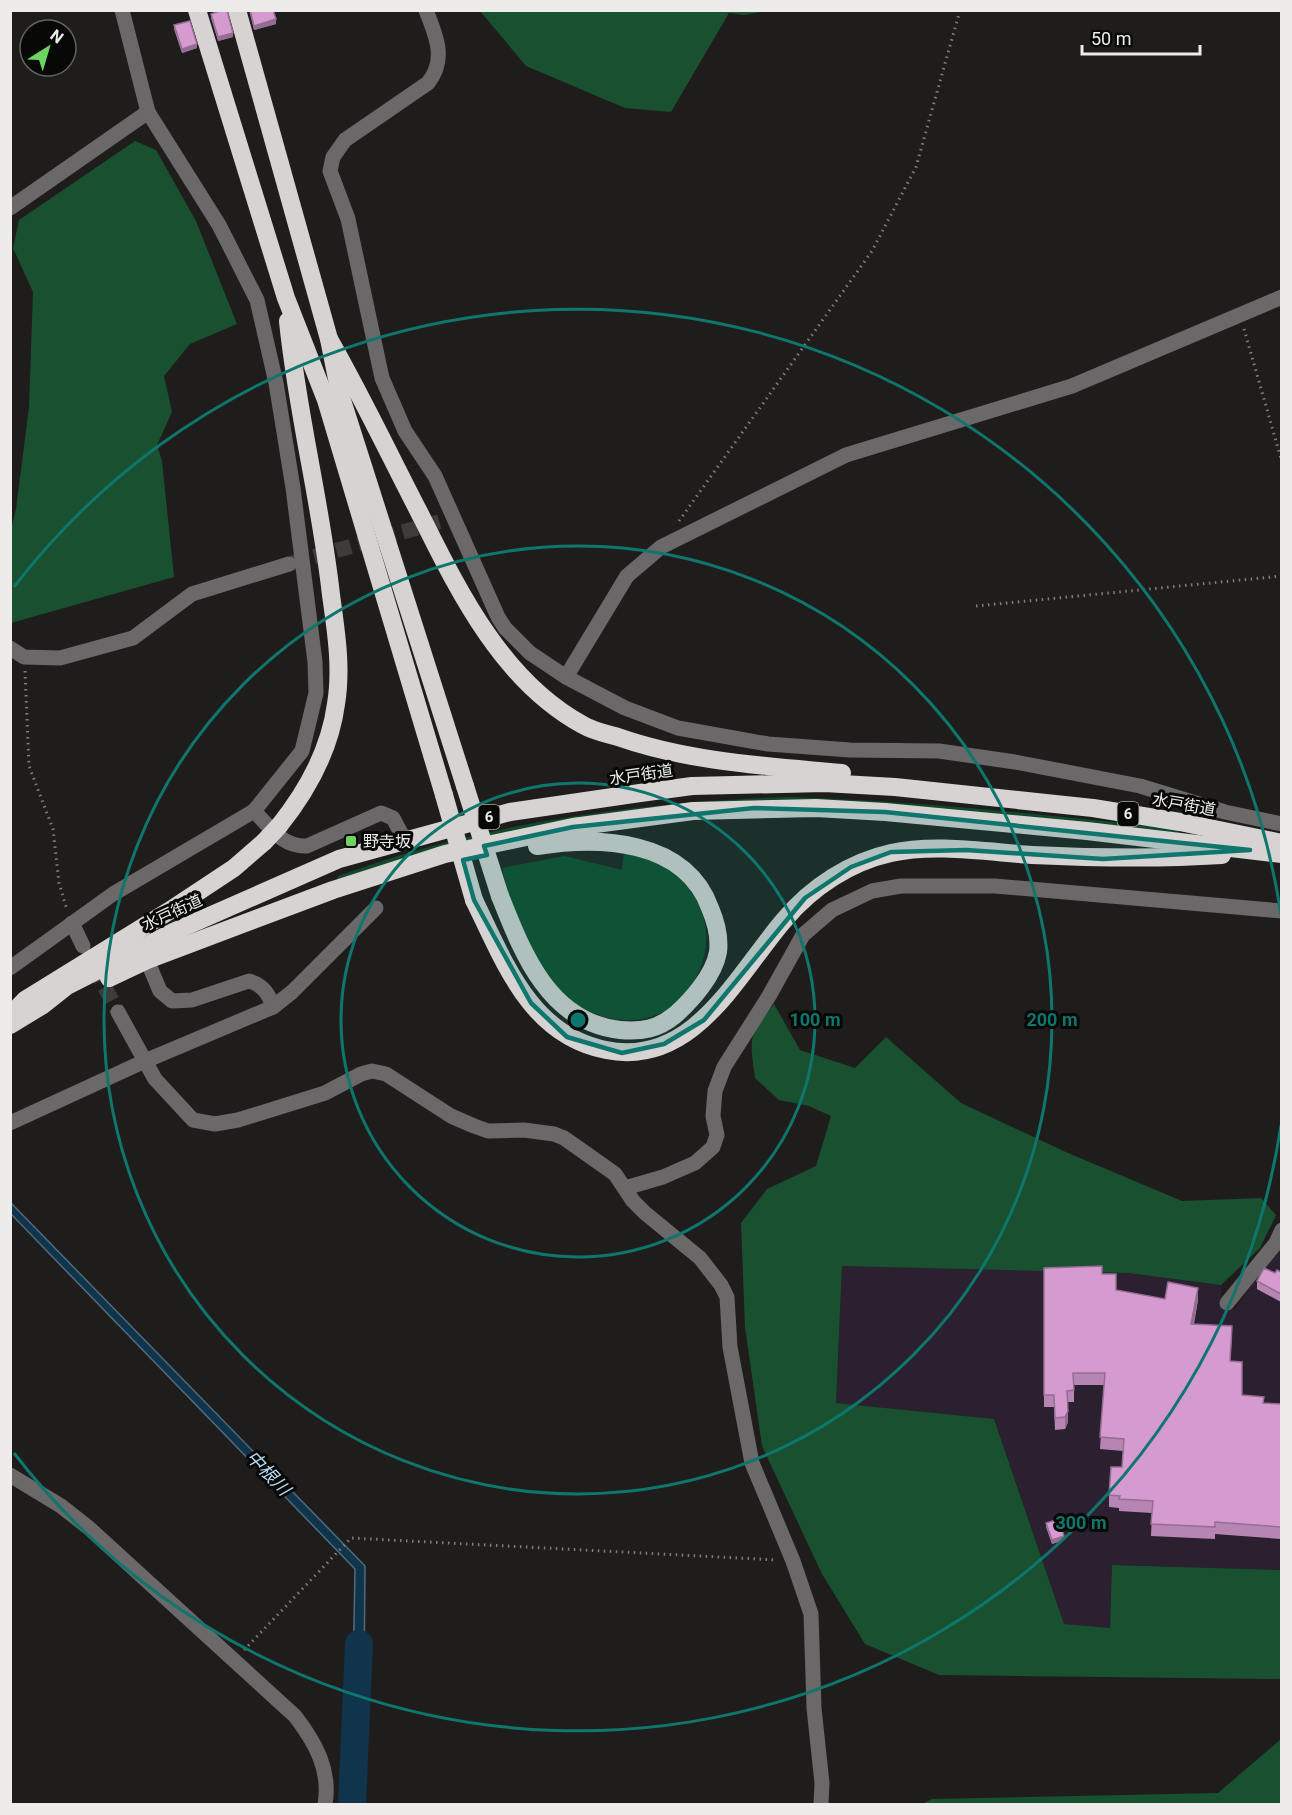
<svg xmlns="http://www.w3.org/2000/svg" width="1292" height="1815" viewBox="0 0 1292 1815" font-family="Roboto,'Noto Sans JP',sans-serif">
  <rect width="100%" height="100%" fill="#1f1d1b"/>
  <polygon fill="#2a202f" points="1281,1245 1281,1570 1112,1565 1110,1629 1064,1624 994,1419 836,1403 842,1265 1128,1273 1221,1285 1222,1300 1234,1310"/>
  <g fill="#104a2a">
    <path d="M 788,797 C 918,801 1048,815 1176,829 L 1181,834 L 726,805 L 337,880 L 338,876 C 483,823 634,802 788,797 Z"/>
    <path d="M 624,852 C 636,856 652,858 662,865 C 706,891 719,940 693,983 C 687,992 681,1001 672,1007 C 655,1018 635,1022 615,1019 C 545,1008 516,929 502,868 L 565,856 L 622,870 Z"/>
  </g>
  <g fill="#185030">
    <polygon points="480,11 767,11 744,15 729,13 671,112 625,108 526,66"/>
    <polygon points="135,141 156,150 196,221 237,324 190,344 164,376 172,412 157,445 162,461 174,577 11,623 11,529 16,509 29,407 33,292 13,248 19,220"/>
    <path d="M 774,1004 L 800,1050 L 855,1068 L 886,1037 L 961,1103 L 1068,1153 L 1182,1201 L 1261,1198 L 1276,1215 L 1260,1248 L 1221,1285 L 1128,1273 L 842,1266 L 836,1403 L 994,1419 L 1064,1624 L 1110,1628 L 1112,1565 L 1281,1570 L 1281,1679 L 939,1675 L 865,1644 L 822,1574 L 762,1446 L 745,1327 L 741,1223 L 767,1189 L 816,1166 L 831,1116 L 809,1106 L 779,1100 L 755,1078 C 750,1039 747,1035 774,1004 Z"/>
    <polygon points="1281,1739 1281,1804 922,1804 932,1799 1218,1793"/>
  </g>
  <polygon fill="#0f344c" stroke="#526b7c" stroke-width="1.5" points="10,1202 365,1566 364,1682 353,1680 355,1569 11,1214"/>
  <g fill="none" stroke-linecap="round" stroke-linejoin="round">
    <polyline stroke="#0f344c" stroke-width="28" points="352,1804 359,1644"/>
    <g stroke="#3e3c3a" stroke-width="15" stroke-dasharray="15 8" stroke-linecap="butt">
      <polyline points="292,563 442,521"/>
      <polyline points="94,967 118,1012"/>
    </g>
    <g stroke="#807e7d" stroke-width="3" stroke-dasharray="1.5 4.5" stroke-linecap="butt">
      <polyline points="1244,329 1282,462"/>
      <polyline points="679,521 872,251 916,167 960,10"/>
      <polyline points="976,606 1282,576"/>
      <polyline points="25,671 29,766 53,829 59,883 67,910"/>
      <polyline points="244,1650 351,1538 777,1560"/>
    </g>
    <g stroke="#6a6868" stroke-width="15">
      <path d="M 426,10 C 436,36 447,59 428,83 L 345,140 L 333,157 L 330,171 L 348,219 L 382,378 L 405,431 L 435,476 L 498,617 L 505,628 L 530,653 L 566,677 L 625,708 L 678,728 L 768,744 L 850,750 L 939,751 L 1015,762 L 1140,786 L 1225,812 L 1282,824"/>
      <polyline points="10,208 148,112"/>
      <polyline points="10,648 24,657 60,658 133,638 192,594 289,564"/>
      <polyline points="566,677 627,576 661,547 846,455 1072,386 1282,297"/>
      <path d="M 254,811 C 270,827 282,847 307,846 L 381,813 L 393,818 L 404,839"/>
      <polyline points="72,923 83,946"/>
      <path d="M 147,960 L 160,991 L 172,1001 L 192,1000 L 249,981 C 263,985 269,994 273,1007"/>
      <polyline points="10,968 113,894 254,811 302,751 316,693 315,662 293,488 276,383 257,300 219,225 148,112 122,10"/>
      <polyline points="118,1012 155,1079 193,1120 215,1124 238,1120 325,1093 361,1074 372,1071 386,1074 451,1116 474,1126 488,1131 524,1130 554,1134 564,1138 615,1174 633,1201 645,1213 700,1258 721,1285 727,1297 730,1347 752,1463 793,1561 811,1614 814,1708 822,1783 821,1804"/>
      <polyline points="10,1123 145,1061 273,1007 292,992 376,908"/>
      <polyline points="625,1188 663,1177 695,1163 713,1147 717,1135 713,1116 715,1091 724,1067 769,996 803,935 832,910 872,891 901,886 995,886 1282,911"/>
      <polyline points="1227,1303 1276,1243 1282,1230"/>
      <path d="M 10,1475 L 61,1506 L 89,1528 L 295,1716 C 315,1742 331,1770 325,1804"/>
    </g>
    <g stroke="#d7d3d2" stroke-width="18">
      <polyline points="197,10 286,298 326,400 444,795"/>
      <polyline points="237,10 329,339 340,394 465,786"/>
      <path d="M 329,339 C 361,395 389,454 419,512 C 459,592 502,681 583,725 C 593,731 607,734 618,737 C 689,762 767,766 842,773"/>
      <path d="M 279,826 C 307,791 330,749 336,704 C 342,668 336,631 331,595 C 321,503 297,413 288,321"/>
      <path d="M 500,896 C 523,954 549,1022 620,1030 C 642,1032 658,1029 675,1015 C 692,1000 714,975 718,952 C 720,936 716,922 710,908 C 685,839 599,836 537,846"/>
      <path d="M 474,900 C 505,963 530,1035 606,1050 C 694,1068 738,973 785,919 C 812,887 850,862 891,853 C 934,843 988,852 1032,855 C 1096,858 1158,859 1222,855"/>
      <polyline points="109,978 147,960 333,890 445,854 573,827 693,811 816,808 885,812 1087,831 1282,854"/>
      <polyline points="10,1016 25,1000 169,911 234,868 264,842"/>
      <polyline points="10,1025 43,1005 67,986 173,932 339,859 510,812 640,793 692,786 824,783 895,787 1093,808 1180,822 1282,843"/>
    </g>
    <g stroke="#d7d3d2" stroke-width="18">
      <polyline points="465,786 500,896"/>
      <polyline points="444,795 474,900"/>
      <polyline points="264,842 279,826"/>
    </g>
  </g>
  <g fill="#b785b4">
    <polygon points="249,10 273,10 276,24 254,30"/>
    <polygon points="211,14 233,37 218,41 211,18"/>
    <polygon points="174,25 197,48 182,53 174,29"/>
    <polygon points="1044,1268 1102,1274 1116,1290 1165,1299 1198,1300 1194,1324 1232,1338 1230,1361 1242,1395 1264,1403 1281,1404 1281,1539 1215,1534 1215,1539 1151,1536 1152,1513 1119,1511 1119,1508 1109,1507 1109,1495 1122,1467 1123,1451 1100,1449 1104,1385 1074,1385 1074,1402 1068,1402 1068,1422 1065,1429 1055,1430 1054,1407 1044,1407"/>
    <polygon points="1281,1272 1281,1302 1257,1289 1257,1281 1275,1273"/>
    <polygon points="1046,1523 1064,1540 1052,1544 1046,1527"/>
  </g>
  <g fill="#956c92">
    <polygon points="276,19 276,24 254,30 254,26"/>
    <polygon points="233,33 233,37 218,41 218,37"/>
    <polygon points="197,44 197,48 182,53 182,49"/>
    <polygon points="1198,1288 1198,1300 1191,1336 1191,1324"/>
    <polygon points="1068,1411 1068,1422 1065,1429 1065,1417"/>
    <polygon points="1064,1536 1064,1540 1052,1544 1052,1540"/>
  </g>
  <g fill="#d59bd1" stroke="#956c92" stroke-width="1.5">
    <polygon points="222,10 227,10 233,33 218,37 211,14"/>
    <polygon points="250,10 273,10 276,19 254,26"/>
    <polygon points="190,21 197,44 182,49 174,25"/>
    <polygon points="1102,1266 1102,1274 1116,1274 1116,1290 1165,1299 1168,1282 1198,1288 1191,1324 1232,1326 1230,1361 1242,1362 1242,1395 1264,1397 1263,1403 1281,1404 1281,1527 1215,1522 1215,1527 1151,1524 1153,1501 1119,1499 1120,1496 1109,1495 1111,1467 1122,1467 1124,1439 1100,1437 1105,1373 1073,1373 1074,1390 1067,1391 1068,1411 1065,1417 1055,1418 1054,1395 1044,1395 1044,1268"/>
    <polygon points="1264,1268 1275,1273 1277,1270 1281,1272 1281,1294 1257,1281"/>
    <polygon points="1059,1519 1064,1536 1052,1540 1046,1523"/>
  </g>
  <path fill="#0f766e" fill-opacity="0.2" stroke="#0f766e" stroke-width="4.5" stroke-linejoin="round" d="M 754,808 L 885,812 L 1250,850 L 1103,859 L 966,850 L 891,852 L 851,867 L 805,898 L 704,1020 L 664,1044 L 622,1053 L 567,1037 L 531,1003 L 474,900 L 463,860 L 487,855 L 484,846 L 573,827 Z"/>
  <g fill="none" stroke="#0f766e" stroke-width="3">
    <circle cx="578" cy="1020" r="237"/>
    <circle cx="578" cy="1020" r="474"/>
    <path d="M1281 1125A711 711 0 0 1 14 1453M14 587A711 711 0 0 1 1281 915"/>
  </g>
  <rect fill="#6dd361" stroke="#080807" stroke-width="2" x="345" y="835" width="12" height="12" rx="3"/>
  <g text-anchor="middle" stroke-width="6" stroke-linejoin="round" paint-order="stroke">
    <g fill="#080807" stroke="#a8a8a7" stroke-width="1.5">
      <rect x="1117.5" y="802" width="21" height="24" rx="4.5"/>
      <rect x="478.5" y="805" width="21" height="24" rx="4.5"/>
    </g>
    <g font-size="15" font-weight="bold" fill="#edeceb">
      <text x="1128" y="819">6</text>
      <text x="489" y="822">6</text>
    </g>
    <g font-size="16" fill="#edeceb" stroke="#080807">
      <text transform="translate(641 774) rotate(-8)" y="6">水戸街道</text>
      <text transform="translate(1184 804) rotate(10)" y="6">水戸街道</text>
      <text transform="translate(172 912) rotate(-25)" y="6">水戸街道</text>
    </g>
    <g font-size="16" fill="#edeceb" stroke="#080807" text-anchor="start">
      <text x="363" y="847">野寺坂</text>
    </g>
    <g font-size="18" font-style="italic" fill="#b7daf4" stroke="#080807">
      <text transform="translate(268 1473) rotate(46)" y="6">中根川</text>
    </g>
  </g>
  <circle cx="578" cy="1020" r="9" fill="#0f766e" stroke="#080807" stroke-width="3"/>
  <g font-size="18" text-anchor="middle" font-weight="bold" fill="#0f766e" stroke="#080807" stroke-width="6" stroke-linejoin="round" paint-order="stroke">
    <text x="815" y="1026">100 m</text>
    <text x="1052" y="1026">200 m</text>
    <text x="1081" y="1529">300 m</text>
  </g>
  <rect width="1292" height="1815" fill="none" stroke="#edeceb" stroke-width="24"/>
  <g transform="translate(48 48) rotate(37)"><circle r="28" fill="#080807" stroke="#646362" stroke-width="1.5"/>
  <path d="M0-4.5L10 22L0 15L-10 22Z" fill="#6dd361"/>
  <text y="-9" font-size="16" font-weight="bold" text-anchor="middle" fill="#edeceb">N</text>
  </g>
  <path d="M1082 45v9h118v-9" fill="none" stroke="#edeceb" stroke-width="3"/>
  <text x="1091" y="45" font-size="18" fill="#edeceb" stroke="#080807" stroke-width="4.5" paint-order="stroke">50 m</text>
</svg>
